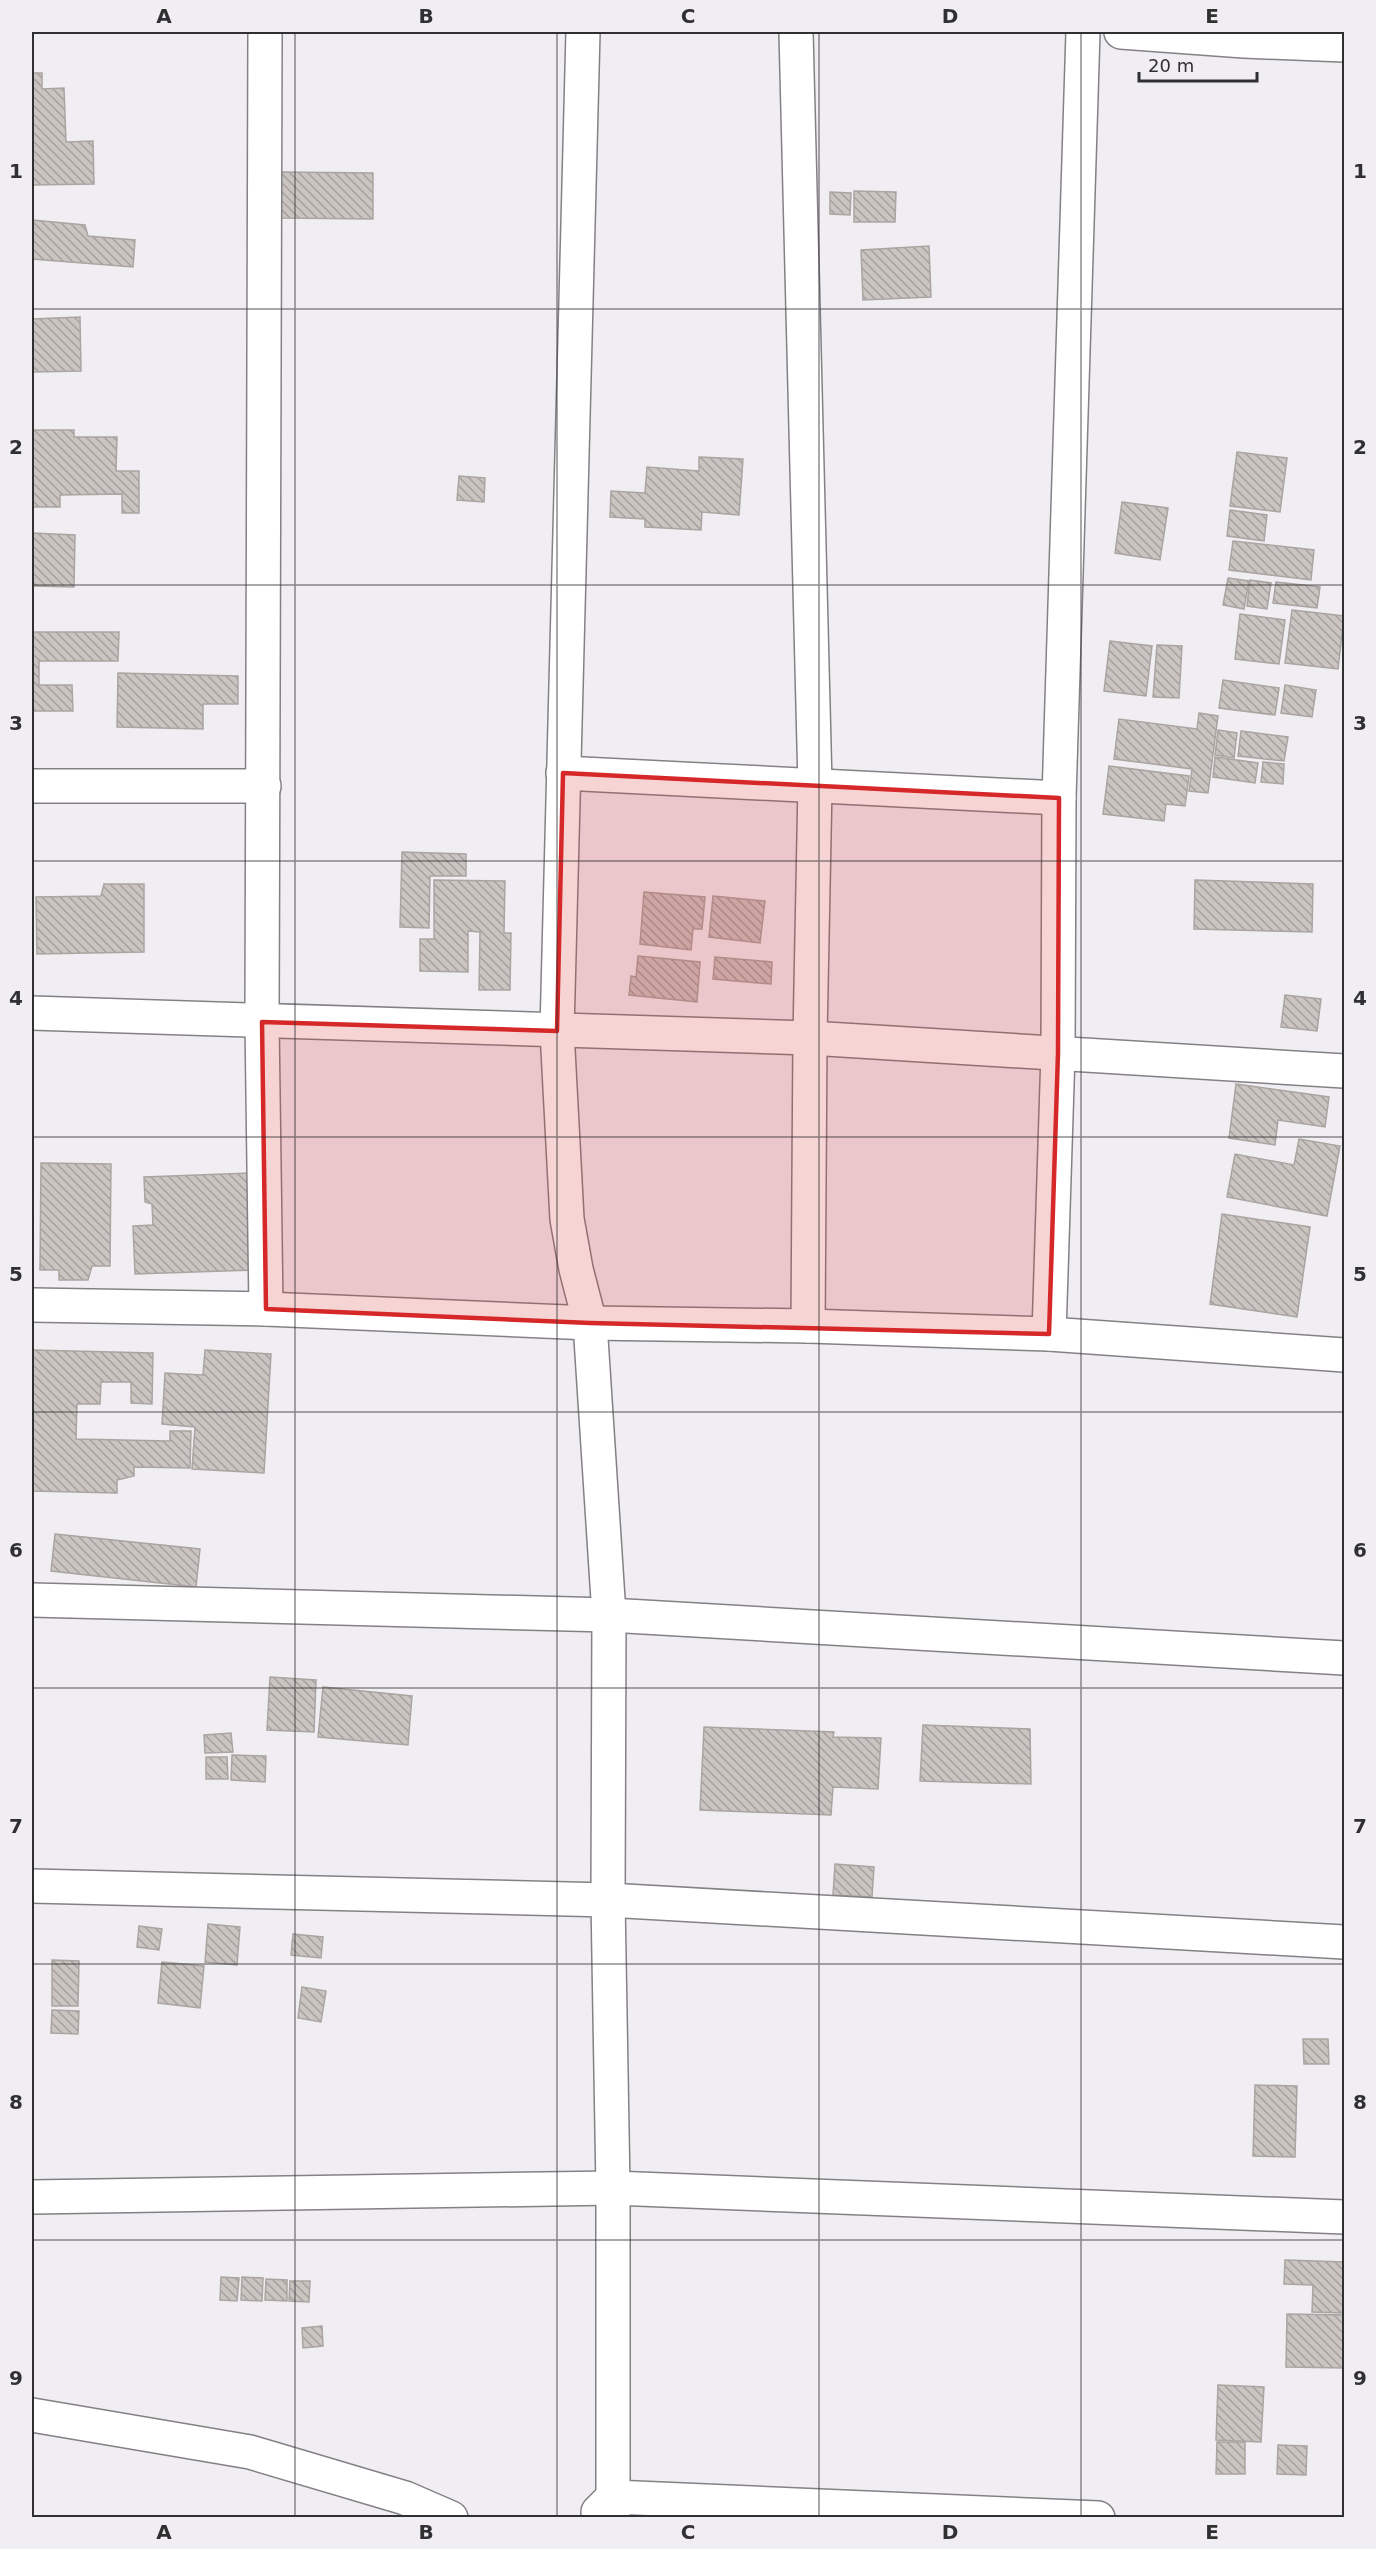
<svg xmlns="http://www.w3.org/2000/svg" width="1376" height="2549" viewBox="0 0 1376 2549" font-family="'DejaVu Sans',sans-serif">
  <defs>
    <pattern id="building-back-hatch" width="6" height="6" patternUnits="userSpaceOnUse" patternTransform="scale(1.5)"><rect width="6" height="6" fill="#cbc5c2"/><path d="M-1 5l2 2M0 0l6 6M5-1l2 2" fill="none" stroke="#a5a09e"/></pattern>
  </defs>
  <rect width="100%" height="100%" fill="#f1eef3"/>
  <g fill="url(#building-back-hatch)" stroke="#aaa5a1" stroke-width="1.5">
    <polygon points="32,73 42,73 42,89 64,88 66,142 93,141 94,184 32,185"/>
    <polygon points="281,172 373,173 373,219 280,218"/>
    <polygon points="854,191 896,192 895,222 854,222"/>
    <polygon points="830,192 851,193 850,215 830,214"/>
    <polygon points="32,220 85,225 88,236 135,240 133,267 32,259"/>
    <polygon points="929,246 931,297 863,300 861,250"/>
    <polygon points="80,317 81,371 32,372 32,319"/>
    <polygon points="32,430 74,430 74,437 117,437 116,471 139,471 139,513 122,513 122,494 60,495 60,507 32,507"/>
    <polygon points="1237,452 1287,458 1280,512 1230,506"/>
    <polygon points="699,457 743,459 739,515 702,512 701,530 645,527 645,519 610,517 611,491 645,493 647,467 699,471"/>
    <polygon points="459,476 485,478 484,502 457,500"/>
    <polygon points="1122,502 1168,508 1160,560 1115,553"/>
    <polygon points="1230,510 1267,515 1264,541 1227,536"/>
    <polygon points="32,533 75,535 74,587 32,586"/>
    <polygon points="1233,541 1314,550 1311,580 1229,570"/>
    <polygon points="1228,578 1249,581 1244,609 1223,605"/>
    <polygon points="1250,580 1271,583 1267,609 1247,606"/>
    <polygon points="1276,582 1320,587 1317,608 1273,603"/>
    <polygon points="1292,610 1344,616 1338,669 1285,663"/>
    <polygon points="1240,614 1285,620 1279,664 1235,659"/>
    <polygon points="32,632 119,632 118,661 39,661 39,685 72,685 73,711 32,711"/>
    <polygon points="1110,641 1152,646 1146,696 1104,691"/>
    <polygon points="1157,645 1182,646 1179,698 1153,697"/>
    <polygon points="118,673 238,676 238,704 203,704 203,729 117,727"/>
    <polygon points="1223,680 1279,688 1275,715 1219,708"/>
    <polygon points="1285,685 1316,690 1312,717 1281,713"/>
    <polygon points="1199,713 1218,716 1208,793 1189,791 1192,769 1114,759 1119,719 1197,729"/>
    <polygon points="1218,730 1237,733 1234,758 1215,755"/>
    <polygon points="1241,731 1288,737 1284,761 1238,756"/>
    <polygon points="1215,757 1258,763 1255,783 1213,777"/>
    <polygon points="1263,762 1284,764 1283,784 1261,782"/>
    <polygon points="1109,766 1189,776 1185,806 1166,804 1164,821 1103,814"/>
    <polygon points="402,852 466,854 466,876 430,876 429,928 400,927"/>
    <polygon points="434,880 505,881 504,933 511,933 510,990 479,990 480,932 468,931 468,972 420,971 420,939 434,939"/>
    <polygon points="1195,880 1313,884 1312,932 1194,929"/>
    <polygon points="104,884 144,884 144,952 37,954 36,897 101,896"/>
    <polygon points="644,892 705,897 702,929 693,929 691,950 640,944"/>
    <polygon points="713,896 765,901 760,943 709,937"/>
    <polygon points="638,956 700,962 697,1002 629,995 631,976 636,977"/>
    <polygon points="715,957 772,962 771,984 713,979"/>
    <polygon points="1285,995 1321,999 1317,1031 1281,1027"/>
    <polygon points="1236,1084 1329,1097 1325,1127 1278,1120 1275,1145 1229,1138"/>
    <polygon points="1299,1139 1340,1146 1327,1216 1227,1197 1235,1154 1294,1165"/>
    <polygon points="41,1163 111,1164 110,1266 92,1266 88,1280 59,1280 59,1270 40,1270"/>
    <polygon points="250,1173 254,1270 135,1274 133,1226 153,1225 152,1204 145,1202 144,1177"/>
    <polygon points="1222,1214 1310,1227 1297,1317 1210,1304"/>
    <polygon points="32,1350 153,1353 152,1404 131,1403 131,1382 101,1382 100,1404 77,1404 76,1439 170,1441 170,1431 191,1431 190,1468 134,1467 134,1476 117,1480 117,1493 32,1491"/>
    <polygon points="205,1350 271,1354 264,1473 192,1469 195,1427 162,1424 165,1373 203,1375"/>
    <polygon points="55,1534 200,1549 196,1587 51,1571"/>
    <polygon points="270,1677 316,1680 314,1732 267,1730"/>
    <polygon points="323,1687 412,1696 408,1745 318,1737"/>
    <polygon points="923,1725 1030,1729 1031,1784 920,1781"/>
    <polygon points="704,1727 834,1732 833,1737 881,1738 878,1789 833,1787 831,1815 700,1810"/>
    <polygon points="231,1733 233,1752 205,1753 204,1735"/>
    <polygon points="232,1755 266,1756 265,1782 231,1780"/>
    <polygon points="206,1757 227,1757 228,1779 206,1779"/>
    <polygon points="835,1864 874,1867 872,1897 833,1895"/>
    <polygon points="208,1924 240,1927 237,1965 205,1962"/>
    <polygon points="139,1926 162,1929 159,1950 137,1947"/>
    <polygon points="293,1934 323,1937 321,1958 291,1955"/>
    <polygon points="52,1960 79,1961 78,2006 52,2006"/>
    <polygon points="162,1962 204,1966 200,2008 158,2003"/>
    <polygon points="302,1987 326,1991 321,2022 298,2018"/>
    <polygon points="52,2010 79,2011 78,2034 51,2033"/>
    <polygon points="1303,2039 1328,2039 1329,2064 1304,2064"/>
    <polygon points="1255,2085 1297,2086 1295,2157 1253,2156"/>
    <polygon points="1285,2260 1344,2262 1344,2303 1342,2313 1312,2312 1313,2285 1284,2284"/>
    <polygon points="221,2277 239,2278 237,2301 220,2300"/>
    <polygon points="242,2277 263,2278 262,2301 241,2300"/>
    <polygon points="266,2279 287,2280 287,2301 265,2300"/>
    <polygon points="290,2281 310,2281 309,2302 289,2301"/>
    <polygon points="1287,2314 1344,2315 1344,2368 1286,2367"/>
    <polygon points="322,2326 323,2346 303,2348 302,2328"/>
    <polygon points="1218,2385 1264,2387 1261,2442 1216,2440"/>
    <polygon points="1217,2442 1245,2442 1245,2474 1216,2474"/>
    <polygon points="1278,2445 1307,2446 1306,2475 1277,2474"/>
  </g>
  <g fill="none" stroke-linecap="round" stroke-linejoin="round">
    <g stroke="#848185" stroke-width="36">
      <g id="minor">
        <polyline points="265,32 262,1022 266,1309"/>
        <polyline points="583,32 557,1031 567,1219 576,1269 590,1323 609,1615 608,1900 613,2188 613,2518"/>
        <polyline points="796,32 815,785 810,1038 808,1326"/>
        <polyline points="1121,32 1244,41 1344,45"/>
        <polyline points="563,773 1059,798"/>
        <polyline points="32,786 264,786"/>
        <polyline points="32,1013 810,1038 1344,1071"/>
        <polyline points="32,1305 266,1309 590,1323 808,1326 1049,1334 1344,1355"/>
        <polyline points="1049,1334 1058,1053 1059,798 1083,32"/>
        <polyline points="32,1600 609,1615 1344,1658"/>
        <polyline points="32,1886 608,1900 1344,1942"/>
        <polyline points="32,2197 613,2188 1344,2217"/>
        <polyline points="32,2415 250,2452 405,2498 451,2518"/>
        <polyline points="598,2512 613,2497 1098,2518"/>
      </g>
    </g>
    <use href="#minor" stroke="#fff" stroke-width="33"/>
  </g>
  <path fill="#d62828" fill-opacity="0.2" stroke="#d62828" stroke-width="4.5" stroke-linejoin="round" d="M 563,773 L 1059,798 L 1058,1053 L 1049,1334 L 590,1323 L 266,1309 L 262,1022 L 557,1031 Z"/>
  <path fill="none" stroke="#313031" stroke-width="1.5" stroke-opacity="0.55" d="M 295,32 L 295,2518M 557,32 L 557,2518M 819,32 L 819,2518M 1081,32 L 1081,2518M 32,309 L 1344,309M 32,585 L 1344,585M 32,861 L 1344,861M 32,1137 L 1344,1137M 32,1412 L 1344,1412M 32,1688 L 1344,1688M 32,1964 L 1344,1964M 32,2240 L 1344,2240"/>
  <rect width="1376" height="2549" fill="none" stroke="#f1eef3" stroke-width="66"/>
  <path d="M1139 72v9h118v-9" fill="none" stroke="#313031" stroke-width="3"/>
  <text x="1148" y="72" font-size="18" fill="#313031" stroke="#f1eef3" stroke-width="4.5" paint-order="stroke">20 m</text>
  <rect x="33" y="33" width="1310" height="2483" fill="none" stroke="#313031" stroke-width="2"/>
  <g font-size="20" text-anchor="middle" font-weight="bold" fill="#313031">
    <text x="164" y="23">A</text>
    <text x="426" y="23">B</text>
    <text x="688" y="23">C</text>
    <text x="950" y="23">D</text>
    <text x="1212" y="23">E</text>
    <text x="16" y="178">1</text>
    <text x="1360" y="178">1</text>
    <text x="16" y="454">2</text>
    <text x="1360" y="454">2</text>
    <text x="16" y="730">3</text>
    <text x="1360" y="730">3</text>
    <text x="16" y="1005">4</text>
    <text x="1360" y="1005">4</text>
    <text x="16" y="1281">5</text>
    <text x="1360" y="1281">5</text>
    <text x="16" y="1557">6</text>
    <text x="1360" y="1557">6</text>
    <text x="16" y="1833">7</text>
    <text x="1360" y="1833">7</text>
    <text x="16" y="2109">8</text>
    <text x="1360" y="2109">8</text>
    <text x="16" y="2385">9</text>
    <text x="1360" y="2385">9</text>
    <text x="164" y="2539">A</text>
    <text x="426" y="2539">B</text>
    <text x="688" y="2539">C</text>
    <text x="950" y="2539">D</text>
    <text x="1212" y="2539">E</text>
  </g>
</svg>
